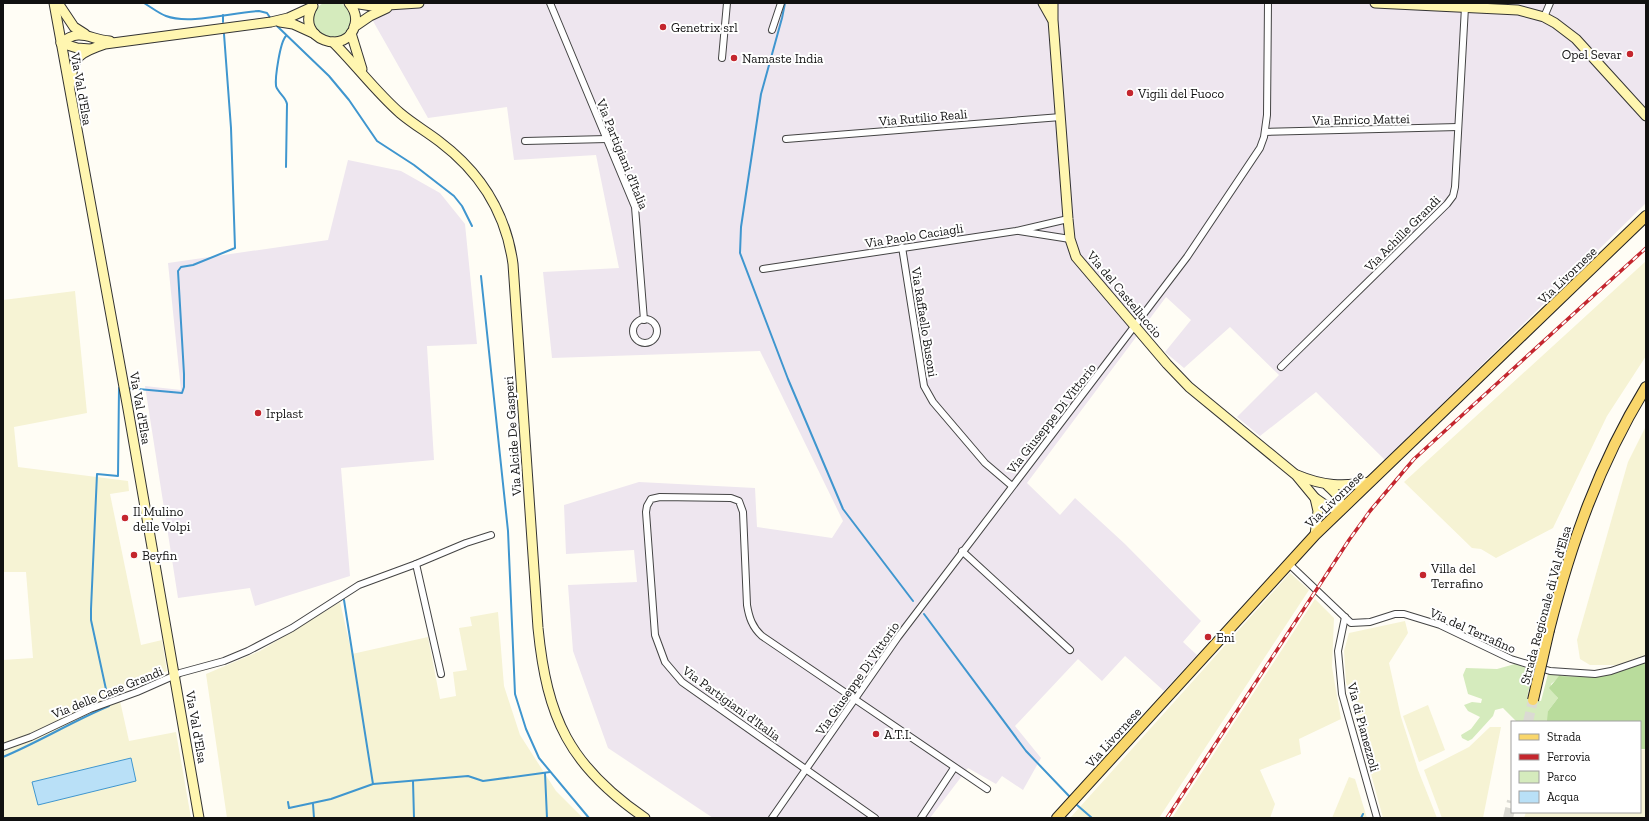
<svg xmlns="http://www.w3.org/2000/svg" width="1649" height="821" viewBox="0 0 1649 821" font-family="'Zilla Slab',serif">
  <rect width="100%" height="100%" fill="#fffdf5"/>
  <g fill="#eee6ef">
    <polygon points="394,3 1646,3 1646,203 1385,460 1316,392 1260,436 1237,417 1279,375 1230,327 1184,368 1165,352 1191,320 1166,297 1027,483 1060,515 1075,498 1125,544 1201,621 1183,642 1197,655 1164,691 1125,656 1102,681 1078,659 1015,726 1041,758 1023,790 1002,776 996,784 968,768 930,818 713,818 608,748 573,651 568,585 637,582 634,550 566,554 564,505 639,482 755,488 757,527 832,538 843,521 760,351 552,358 543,272 619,268 596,155 514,160 507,107 428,118 373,21"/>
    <polygon points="348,160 401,171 440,193 465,224 477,344 427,346 434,460 341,468 350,576 255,606 250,588 178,598 145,386 181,390 168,263 328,240"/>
  </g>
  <g fill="#f6f3d4">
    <polygon points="1646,261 1646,356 1607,416 1553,528 1496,558 1481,549 1472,548 1404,482"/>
    <polygon points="75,291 87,413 14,427 18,467 128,481 129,491 110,494 141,645 162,640 167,671 118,692 129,741 176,732 191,818 3,818 3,660 33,658 26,572 3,572 3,300"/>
    <polygon points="1646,426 1646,655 1619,665 1590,665 1580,659 1577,640 1628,462"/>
    <polygon points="1290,573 1309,590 1159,818 1070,818"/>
    <polygon points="1315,599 1334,618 1332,667 1341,719 1299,739 1301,754 1260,770 1275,804 1270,818 1172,818"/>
    <polygon points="340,602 352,654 428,637 440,699 456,696 453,672 467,670 459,628 472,626 470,617 498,612 504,686 520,735 556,791 583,818 227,818 206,674 260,651"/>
    <polygon points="1405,621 1408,633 1389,663 1401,717 1418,770 1437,818 1383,818 1346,682 1344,651 1349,633"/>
    <polygon points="1428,705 1445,750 1419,762 1403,716"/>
    <polygon points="1490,727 1501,727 1483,818 1442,818 1424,770 1469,747"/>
    <polygon points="1646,749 1646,818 1524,818 1526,812 1640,812 1640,750"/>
    <polygon points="1349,777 1355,779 1367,818 1332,818"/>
  </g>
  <g fill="#d5ebbd">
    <circle cx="332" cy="20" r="19"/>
    <polygon points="1515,664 1533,670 1527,698 1541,701 1548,674 1562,675 1551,684 1554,693 1558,698 1548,711 1548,722 1517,722 1503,708 1495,710 1493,716 1472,739 1468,741 1462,738 1461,735 1471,729 1480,717 1468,711 1464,705 1472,702 1481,703 1482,699 1468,694 1463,675 1466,668 1497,669"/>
  </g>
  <polygon fill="#b9dc9c" points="1646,662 1646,749 1640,749 1640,722 1547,721 1548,711 1558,698 1549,688 1559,676 1593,677 1612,674"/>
  <polygon fill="#b9e0f7" stroke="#3f96cf" points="131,758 136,781 38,805 32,782"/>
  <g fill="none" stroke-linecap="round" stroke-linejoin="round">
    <g stroke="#3f96cf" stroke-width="2">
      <path d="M 144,3 C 151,7 158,13 166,16 C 190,25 233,12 259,11 L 267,13 L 271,19"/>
      <polyline points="785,3 782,18 761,94 741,227 740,253 788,379 843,509 913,601"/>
      <polyline points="223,15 223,22"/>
      <polyline points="277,26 329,76 349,100 377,141 414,165 454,196 462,206 472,226"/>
      <path d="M 286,36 C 280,42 275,77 276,86 C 278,93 286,97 287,104 L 286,167"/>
      <polyline points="481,276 508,531 515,694 526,729 539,758 589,818"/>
      <polyline points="127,388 182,393 184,387 184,374 178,271 181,267 193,265 235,248 231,128 224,34"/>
      <polyline points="344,600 373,784"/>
      <polyline points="924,614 1026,751 1069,796"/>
      <polyline points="107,694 91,620 91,609 97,474 118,476 119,388"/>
      <path d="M 3,757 C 39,742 73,721 109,706"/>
      <polyline points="545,773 547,818"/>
      <polyline points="413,781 414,818"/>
      <polyline points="288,802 289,808 331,799 373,784 468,776 483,781 550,772"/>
      <polyline points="313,804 314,818"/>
      <polyline points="1077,805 1092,818"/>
      <polyline points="1361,818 1363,814"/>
    </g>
    <g stroke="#dbdad3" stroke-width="10" stroke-dasharray="10 5" stroke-linecap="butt">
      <polyline points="1528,722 1533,700"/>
      <polyline points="1508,818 1512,801"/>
    </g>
    <g stroke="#444" stroke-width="8">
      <g id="street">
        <polyline points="550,3 635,207 644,320"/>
        <polyline points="1544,17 1550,3"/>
        <polyline points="772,30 781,3"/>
        <polyline points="722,58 727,3"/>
        <polyline points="1265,132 1458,127"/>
        <polyline points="786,139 1061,117"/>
        <polyline points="525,141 607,139"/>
        <polyline points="1019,231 1070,239"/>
        <polyline points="902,247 924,386 933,402 985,463 1012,486"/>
        <polyline points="763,269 1016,231 1068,219"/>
        <circle cx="645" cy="331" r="12"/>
        <polyline points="1281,367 1447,204 1453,196 1455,187 1465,7"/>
        <polyline points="962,551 1070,650"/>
        <polyline points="1288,563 1351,623 1370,622 1395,614 1404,614 1440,625 1511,659 1550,671 1595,674 1611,671 1646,659"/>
        <polyline points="416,564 466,543 491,535"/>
        <polyline points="1345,617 1338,651 1342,694 1377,818"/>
        <polyline points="3,747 31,737 90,709 137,692 180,673 224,661 248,651 292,628 359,585 416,564 441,674"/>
        <polyline points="772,818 898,637 1187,257 1260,148 1264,137 1267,115 1268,3"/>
        <path d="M 875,818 L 682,682 L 665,662 L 655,635 L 646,512 L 647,506 L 651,499 L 660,497 L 731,498 L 739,501 L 743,512 L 747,605 C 749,617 752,627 762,636 L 987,789"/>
        <polyline points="921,818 954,768"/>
      </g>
    </g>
    <g stroke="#333" stroke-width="11">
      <g id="secondary">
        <polyline points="54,3 128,409 199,818"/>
        <polyline points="58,3 74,27 85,34"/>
        <polyline points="353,3 372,6 419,3"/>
        <polyline points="1043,3 1052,19"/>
        <path d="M 1053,3 L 1053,20 L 1068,219 L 1070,239 L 1076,257 L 1167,364 L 1189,387 L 1296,475 L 1315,498 L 1325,505 L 1340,511 C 1342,498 1336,493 1327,485"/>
        <polyline points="1375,3 1518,10 1544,17 1555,23 1576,39 1646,116"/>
        <path d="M 313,6 C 293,39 349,58 355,24 C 357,16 354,9 349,3"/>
        <polyline points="280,22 293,24 315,34"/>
        <polyline points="354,27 370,16 387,8"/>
        <polyline points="351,33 362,69"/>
        <path d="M 333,42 C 356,65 376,92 400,113 C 413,124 427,132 440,142 C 481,173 506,213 513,264 L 538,628 C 547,718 569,766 645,818"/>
        <path d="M 61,43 C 80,27 90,40 110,41"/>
        <polyline points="61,43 77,48 90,49"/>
        <path d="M 71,83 C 72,56 81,52 105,44 L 271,22 L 288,18 L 312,7"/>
        <path d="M 1297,475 C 1323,486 1343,487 1370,482"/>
        <polyline points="1315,498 1318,511 1315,535"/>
      </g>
    </g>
    <g stroke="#222" stroke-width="12">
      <g id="primary">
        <path d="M 1549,630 C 1571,543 1599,464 1646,387"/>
        <polyline points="1057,818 1315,535 1646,216"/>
      </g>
    </g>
    <use href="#street" stroke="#fff" stroke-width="6"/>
    <use href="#secondary" stroke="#fff6b0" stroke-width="9"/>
    <use href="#primary" stroke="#f9d66b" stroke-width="10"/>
    <g stroke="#c4262e" stroke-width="3.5">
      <polyline id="rail" points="1167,818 1349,540 1370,511 1414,459 1646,248"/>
    </g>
    <use href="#rail" stroke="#fff" stroke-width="2" stroke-dasharray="6" stroke-linecap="butt"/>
    <g stroke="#222" stroke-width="12" stroke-linecap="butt">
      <polyline id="primary-bridge" points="1533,700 1549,630"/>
    </g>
    <use href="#primary-bridge" stroke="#f9d66b" stroke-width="10"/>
  </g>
  <g fill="#c4262e" stroke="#fff" stroke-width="1.5">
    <circle cx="663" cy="27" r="4"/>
    <circle cx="1630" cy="54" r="4"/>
    <circle cx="734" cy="58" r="4"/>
    <circle cx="1130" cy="93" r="4"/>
    <circle cx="258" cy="413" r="4"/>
    <circle cx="125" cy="518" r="4"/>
    <circle cx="134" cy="555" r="4"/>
    <circle cx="1423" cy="575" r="4"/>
    <circle cx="1208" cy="637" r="4"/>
    <circle cx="876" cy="734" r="4"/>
  </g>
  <g text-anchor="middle" stroke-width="4" stroke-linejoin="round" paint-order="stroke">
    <g font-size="13" fill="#111" stroke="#fff" text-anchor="start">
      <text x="671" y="32">Genetrix srl</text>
      <text x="1622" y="59" text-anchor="end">Opel Sevar</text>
      <text x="742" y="63">Namaste India</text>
      <text x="1138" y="98">Vigili del Fuoco</text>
      <text x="266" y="418">Irplast</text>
      <text x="133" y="516">Il Mulino<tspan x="133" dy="15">delle Volpi</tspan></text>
      <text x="142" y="560">Beyfin</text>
      <text x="1431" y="573">Villa del<tspan x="1431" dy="15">Terrafino</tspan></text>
      <text x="1216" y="642">Eni</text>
      <text x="884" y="739">A.T.I.</text>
    </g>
    <g font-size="13" fill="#111" stroke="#fff">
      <text transform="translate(82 89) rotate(80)" y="5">Via Val d'Elsa</text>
      <text transform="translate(923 117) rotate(-5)" y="5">Via Rutilio Reali</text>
      <text transform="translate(1361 119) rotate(-1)" y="5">Via Enrico Mattei</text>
      <text transform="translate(623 154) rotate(68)" y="5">Via Partigiani d'Italia</text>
      <text transform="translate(1402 233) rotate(-45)" y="5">Via Achille Grandi</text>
      <text transform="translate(914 235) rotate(-9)" y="5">Via Paolo Caciagli</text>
      <text transform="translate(1567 275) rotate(-44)" y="5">Via Livornese</text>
      <text transform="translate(1125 294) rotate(50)" y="5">Via del Castelluccio</text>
      <text transform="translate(925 322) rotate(81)" y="5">Via Raffaello Busoni</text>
      <text transform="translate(141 408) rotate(80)" y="5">Via Val d'Elsa</text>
      <text transform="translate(1051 418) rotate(-52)" y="5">Via Giuseppe Di Vittorio</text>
      <text transform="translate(512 436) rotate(-94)" y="5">Via Alcide De Gasperi</text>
      <text transform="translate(1334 499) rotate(-44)" y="5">Via Livornese</text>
      <text transform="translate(1545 605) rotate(-75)" y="5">Strada Regionale di Val d'Elsa</text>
      <text transform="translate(1473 630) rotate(24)" y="5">Via del Terrafino</text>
      <text transform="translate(857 678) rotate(-55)" y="5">Via Giuseppe Di Vittorio</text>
      <text transform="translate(107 692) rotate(-22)" y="5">Via delle Case Grandi</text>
      <text transform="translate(732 703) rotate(36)" y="5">Via Partigiani d'Italia</text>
      <text transform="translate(197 727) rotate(80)" y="5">Via Val d'Elsa</text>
      <text transform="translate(1364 727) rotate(75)" y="5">Via di Pianezzoli</text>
      <text transform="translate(1113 737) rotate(-48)" y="5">Via Livornese</text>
    </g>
  </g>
  <rect width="1649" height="821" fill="none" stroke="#111111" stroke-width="8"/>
  <rect x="1511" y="721" width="130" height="92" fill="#ffffff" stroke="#a0a0a0"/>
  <rect x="1519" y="734" width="20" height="6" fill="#f9d66b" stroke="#a0a0a0"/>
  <text x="1547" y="741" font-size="12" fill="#111111">Strada</text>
  <rect x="1519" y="754" width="20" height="6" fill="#c4262e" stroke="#a0a0a0"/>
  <text x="1547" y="761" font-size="12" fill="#111111">Ferrovia</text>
  <rect x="1519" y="771" width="20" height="12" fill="#d5ebbd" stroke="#a0a0a0"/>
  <text x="1547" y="781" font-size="12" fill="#111111">Parco</text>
  <rect x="1519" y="791" width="20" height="12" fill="#b9e0f7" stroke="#a0a0a0"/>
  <text x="1547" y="801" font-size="12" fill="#111111">Acqua</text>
</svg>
